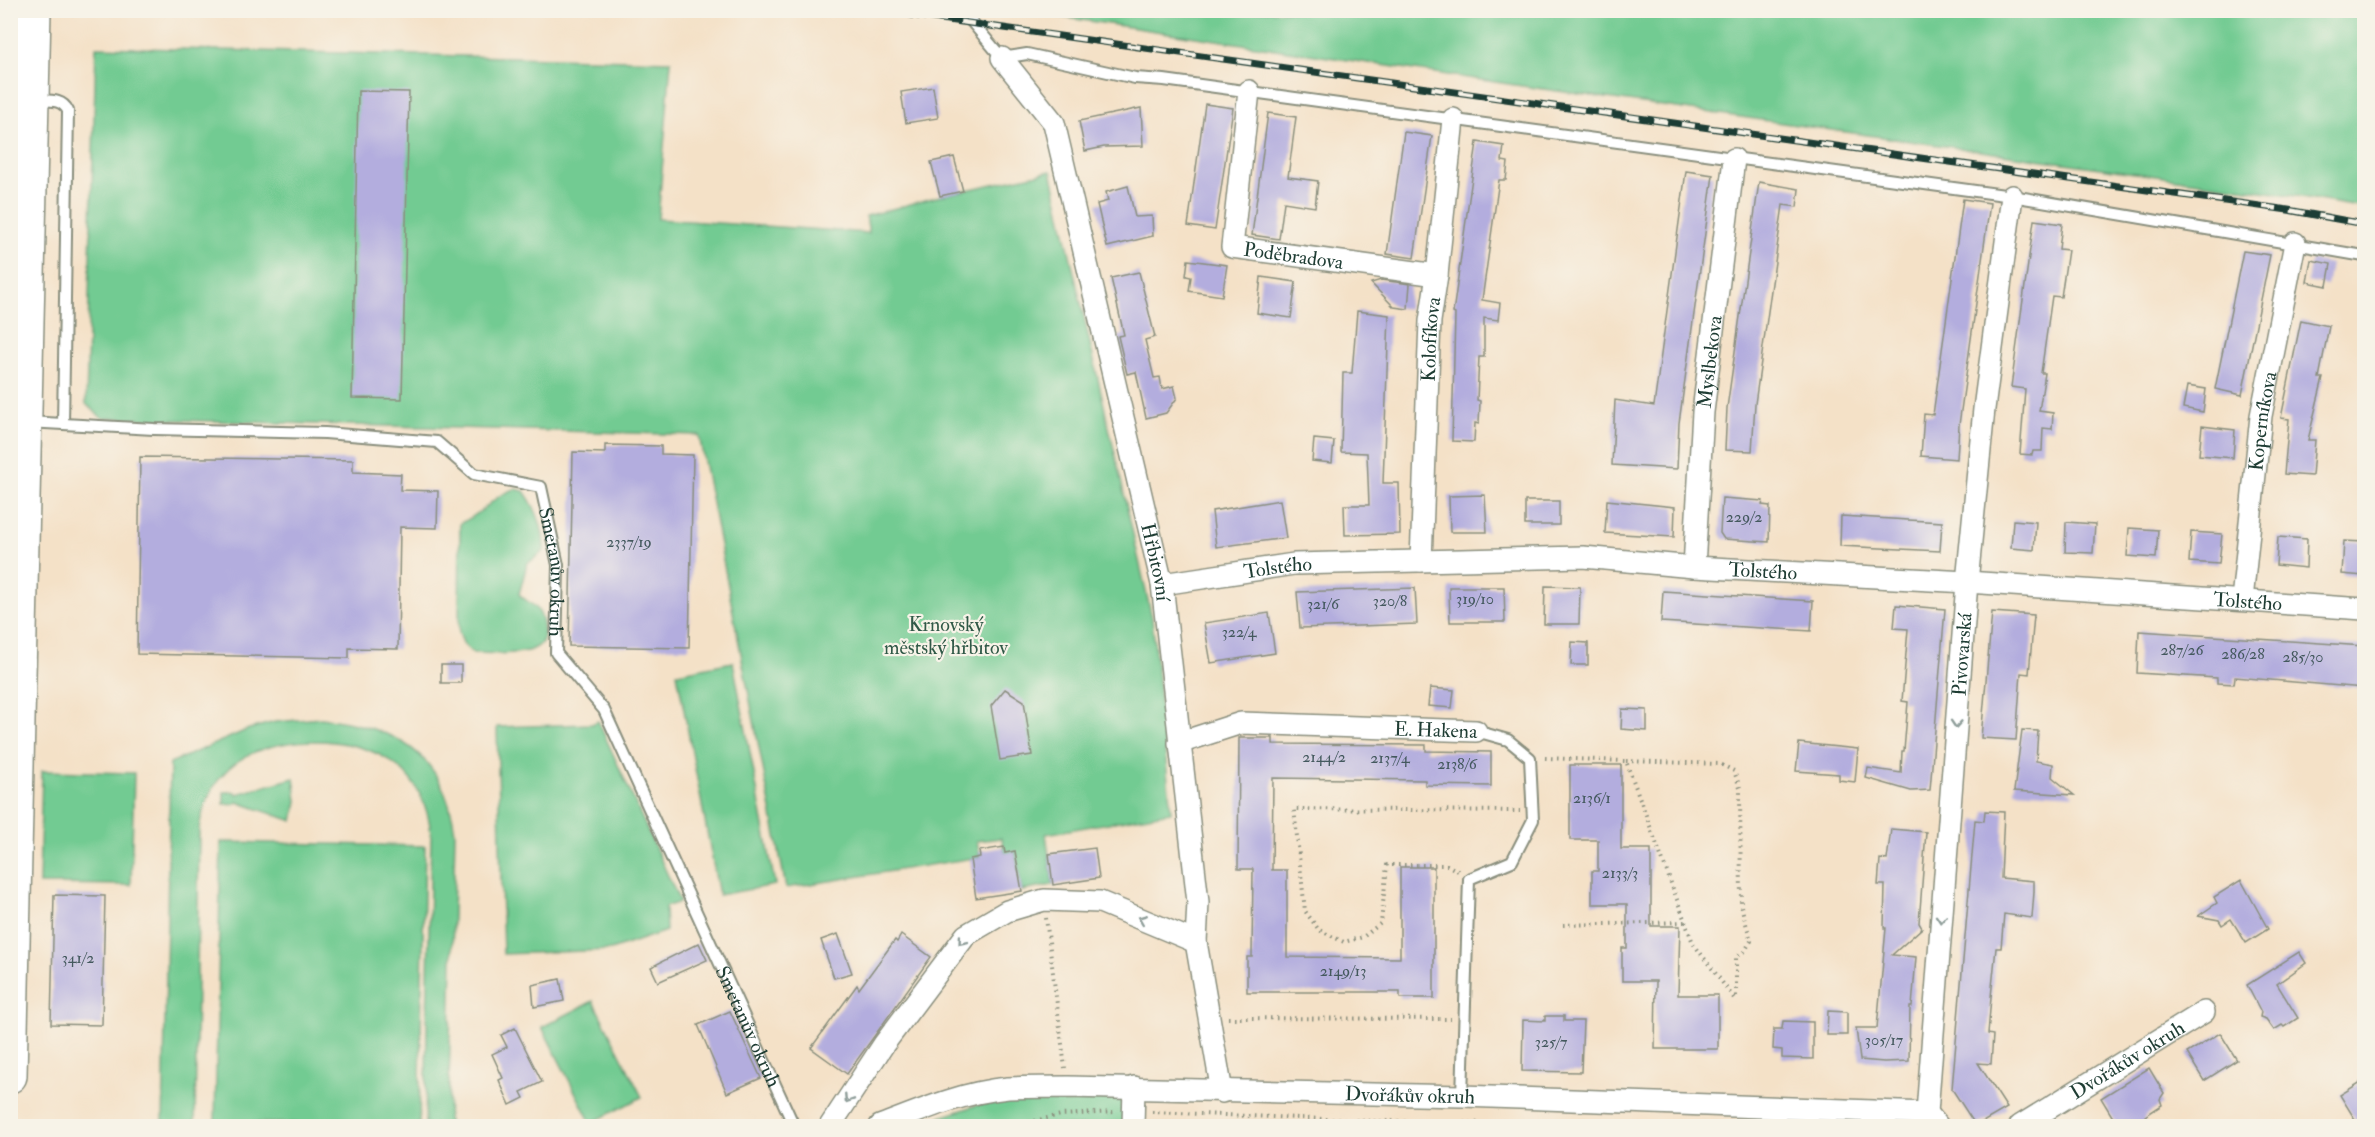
<svg xmlns="http://www.w3.org/2000/svg" width="2375" height="1137" viewBox="0 0 2375 1137" font-family="'IM FELL Double Pica',serif">
  <rect width="100%" height="100%" fill="#f7f3e8"/>
  <filter id="ink" filterUnits="userSpaceOnUse"><feTurbulence type="fractalNoise" baseFrequency=".0167" numOctaves="2"/><feDisplacementMap in="SourceGraphic" scale="12" xChannelSelector="R" yChannelSelector="G"/><feConvolveMatrix kernelMatrix="1 2 1 2 8 2 1 2 1" color-interpolation-filters="sRGB"/></filter>
  <filter id="wash" filterUnits="userSpaceOnUse"><feTurbulence type="fractalNoise" baseFrequency=".008" numOctaves="4" result="noise"/><feDisplacementMap in="SourceGraphic" scale="24" xChannelSelector="R" yChannelSelector="G"/><feGaussianBlur stdDeviation="1.35" result="paint"/><feColorMatrix in="noise" values="0 0 0 0 0 0 0 0 0 0 0 0 0 0 0 0 0 1.4 0 .05"/><feComposite in="paint" operator="in"/></filter>
  <g filter="url(#wash)">
    <rect width="100%" height="100%" fill="#f4e1c7"/>
    <g fill="#72cb92" stroke="#488463" stroke-width="1.5">
      <polygon points="1022,11 2364,11 2364,208 2290,195 1515,85"/>
      <polygon points="96,47 671,61 658,219 869,233 866,216 940,196 1051,171 1152,618 1171,812 1046,834 1053,885 1022,891 1015,852 1005,853 1002,838 977,841 980,857 786,888 699,435 102,418 86,404"/>
      <path d="M 515,489 L 524,491 C 537,509 544,528 544,551 L 527,564 L 519,594 C 524,600 532,603 537,609 C 542,615 543,623 544,631 C 548,660 492,653 473,653 L 464,645 L 459,633 L 460,523 C 483,515 493,495 515,489 Z"/>
      <polygon points="733,662 775,885 719,895 677,673"/>
      <path d="M 321,718 C 395,727 444,752 455,832 L 448,1126 L 425,1126 L 431,833 C 428,807 418,783 397,766 C 356,732 268,733 229,768 C 211,785 203,805 199,829 L 195,1126 L 163,1126 L 170,763 L 249,729 L 275,722 Z"/>
      <polygon points="598,721 680,902 665,907 666,931 611,950 503,954 497,727 592,724"/>
      <polygon points="42,771 134,773 131,885 39,884"/>
      <polygon points="294,778 297,801 293,821 237,802 236,804 224,804 224,792 236,792 237,794"/>
      <polygon points="221,842 425,846 419,1126 215,1122"/>
      <polygon points="593,1001 642,1097 591,1123 542,1027"/>
      <polygon points="1022,1098 1125,1098 1125,1126 914,1126 977,1105"/>
    </g>
    <g id="blocks">
      <g fill="#b3adde">
        <polygon points="933,87 938,118 906,123 901,92"/>
        <polygon points="358,91 409,92 402,399 352,398"/>
        <polygon points="1205,104 1233,108 1215,230 1188,226"/>
        <polygon points="1141,108 1143,146 1104,147 1085,151 1079,121"/>
        <polygon points="1268,113 1296,117 1288,177 1318,181 1315,207 1284,202 1279,239 1252,235"/>
        <polygon points="1404,132 1432,136 1414,258 1387,254"/>
        <polygon points="1477,142 1504,146 1502,161 1508,162 1506,180 1499,180 1482,300 1500,303 1498,320 1484,318 1484,357 1479,357 1477,400 1480,401 1479,424 1475,423 1474,442 1452,441 1455,314 1453,313"/>
        <polygon points="954,157 963,191 940,196 931,162"/>
        <polygon points="1686,171 1713,175 1679,423 1677,469 1612,465 1615,400 1654,406"/>
        <polygon points="1759,182 1799,189 1797,207 1783,205 1755,404 1752,451 1725,450 1727,408"/>
        <polygon points="1128,186 1135,217 1152,216 1153,236 1107,247 1097,204 1108,201 1106,192"/>
        <polygon points="1963,199 1990,203 1959,425 1957,459 1921,456 1924,414 1933,415"/>
        <polygon points="2034,220 2062,224 2059,249 2068,250 2061,297 2052,296 2041,373 2045,373 2039,411 2053,413 2052,429 2043,428 2042,451 2033,451 2032,455 2020,454 2025,389 2011,387"/>
        <polygon points="2243,251 2270,255 2242,395 2215,389"/>
        <polygon points="1188,260 1227,265 1222,296 1189,291 1191,277 1186,276"/>
        <polygon points="2311,260 2331,264 2327,286 2307,282"/>
        <polygon points="1139,272 1155,337 1145,340 1154,378 1160,377 1162,389 1174,386 1177,398 1166,413 1146,418 1136,372 1127,374 1118,336 1124,335 1111,278"/>
        <polygon points="1261,277 1296,282 1291,318 1257,313"/>
        <polygon points="1381,280 1410,284 1408,309 1394,307 1371,283"/>
        <polygon points="1357,311 1389,315 1383,483 1399,483 1400,534 1345,535 1344,505 1369,505 1367,453 1341,452 1343,373 1352,373"/>
        <polygon points="2301,320 2329,326 2319,378 2323,378 2308,440 2315,440 2312,476 2284,474 2289,419 2281,418"/>
        <polygon points="2187,386 2206,389 2203,412 2183,408"/>
        <polygon points="2202,426 2235,430 2233,458 2199,455"/>
        <polygon points="1314,439 1334,441 1332,463 1312,461"/>
        <polygon points="605,445 661,446 661,454 693,455 689,648 569,646 573,452 605,453"/>
        <polygon points="140,457 353,460 353,472 401,474 400,490 438,491 437,528 400,527 398,649 349,648 349,658 137,654"/>
        <polygon points="1485,495 1487,532 1450,532 1449,496"/>
        <polygon points="1722,498 1763,501 1762,505 1770,506 1769,542 1724,539 1720,533"/>
        <polygon points="1280,500 1286,538 1216,547 1212,511"/>
        <polygon points="1607,500 1675,507 1674,537 1605,533"/>
        <rect x="1525" y="501" width="34" height="24"/>
        <polygon points="1841,516 1942,522 1940,551 1840,546"/>
        <polygon points="2013,520 2036,522 2034,550 2011,548"/>
        <polygon points="2066,522 2095,524 2093,553 2065,552"/>
        <polygon points="2129,528 2158,530 2156,558 2127,556"/>
        <polygon points="2191,532 2222,534 2219,564 2189,562"/>
        <polygon points="2278,537 2307,539 2306,568 2276,565"/>
        <polygon points="2344,541 2364,542 2364,576 2342,574"/>
        <polygon points="1545,586 1580,587 1579,624 1544,624"/>
        <polygon points="1449,587 1504,587 1505,622 1450,622"/>
        <polygon points="1415,588 1417,624 1300,628 1297,592"/>
        <polygon points="1663,591 1813,601 1811,631 1661,622"/>
        <polygon points="1896,605 1945,609 1930,790 1911,791 1866,778 1868,768 1901,773 1902,751 1904,751 1908,702 1902,701 1908,629 1894,628"/>
        <polygon points="1992,612 2034,615 2029,674 2021,673 2016,740 1981,738"/>
        <polygon points="1269,613 1275,653 1211,663 1204,623"/>
        <polygon points="2139,631 2364,646 2364,688 2235,677 2234,684 2217,683 2217,678 2137,673"/>
        <polygon points="1572,642 1588,643 1588,665 1571,665"/>
        <rect x="441" y="665" width="20" height="18"/>
        <polygon points="1430,688 1454,690 1452,708 1428,706"/>
        <polygon points="1005,689 1024,701 1032,755 1000,760 991,706"/>
        <polygon points="1622,709 1647,710 1647,731 1621,729"/>
        <polygon points="2022,730 2038,731 2036,761 2053,764 2052,777 2074,795 2014,791"/>
        <polygon points="1239,738 1273,738 1273,744 1426,745 1426,751 1491,752 1491,786 1425,785 1425,780 1273,778 1272,870 1287,870 1287,957 1400,958 1400,867 1434,867 1434,998 1400,998 1400,992 1247,992 1247,957 1252,957 1253,869 1238,869"/>
        <polygon points="1799,743 1858,749 1855,782 1839,780 1839,774 1796,771"/>
        <polygon points="1570,765 1621,765 1621,849 1651,849 1651,926 1680,926 1678,995 1718,995 1718,1049 1655,1049 1656,981 1622,981 1622,948 1627,948 1627,904 1592,904 1592,871 1598,871 1598,840 1570,840"/>
        <polygon points="1985,811 2004,812 2001,878 2034,881 2034,892 2032,918 2004,914 2001,948 1996,948 1991,997 1988,1034 1993,1035 1991,1064 1978,1063 2007,1108 1976,1126 1952,1089 1975,820 1984,821"/>
        <polygon points="1891,829 1926,832 1919,923 1922,928 1892,955 1916,957 1912,1007 1910,1007 1909,1061 1884,1062 1860,1060 1856,1028 1877,1028 1886,928 1884,928 1885,885 1878,885 1880,859 1887,860"/>
        <polygon points="1004,847 1005,853 1015,851 1022,891 976,898 970,859 980,857 979,851"/>
        <polygon points="1095,848 1099,878 1053,885 1049,854"/>
        <polygon points="2241,880 2268,929 2246,943 2231,919 2222,925 2219,920 2198,916 2217,903 2214,897"/>
        <polygon points="54,895 105,896 102,1025 51,1024"/>
        <polygon points="838,934 852,973 834,978 821,940"/>
        <polygon points="901,935 931,957 847,1074 811,1048 857,985 859,989 895,940 897,942"/>
        <polygon points="699,943 707,960 658,982 651,967"/>
        <polygon points="2299,952 2306,963 2277,984 2298,1018 2284,1027 2282,1025 2274,1030 2266,1019 2260,1017 2261,1012 2247,985"/>
        <polygon points="560,979 564,1001 534,1007 532,985"/>
        <polygon points="730,1011 761,1078 727,1093 698,1025"/>
        <polygon points="1828,1011 1847,1012 1847,1035 1827,1035"/>
        <polygon points="1545,1016 1564,1016 1564,1021 1583,1021 1581,1072 1522,1071 1523,1020 1545,1021"/>
        <polygon points="1783,1021 1813,1022 1813,1059 1782,1058 1782,1050 1773,1049 1774,1029 1782,1029"/>
        <polygon points="515,1028 542,1082 521,1092 524,1098 510,1105 499,1080 503,1078 492,1054 507,1047 501,1035"/>
        <polygon points="2220,1033 2237,1060 2204,1081 2187,1053"/>
        <polygon points="2149,1068 2164,1093 2160,1099 2162,1105 2145,1116 2143,1123 2137,1126 2118,1126 2101,1098"/>
        <polygon points="2364,1080 2364,1126 2359,1126 2340,1095"/>
      </g>
    </g>
  </g>
  <g filter="url(#ink)">
    <use href="#blocks" fill-opacity="0" stroke="#8a8f7e" stroke-width="1.5"/>
    <g fill="none" stroke-linecap="round" stroke-linejoin="round">
      <g stroke="#8a8f7e" stroke-width="14">
        <g id="service">
          <polyline points="962,10 1002,58 1027,54 1135,78 1164,80 2012,196 2364,256"/>
          <polyline points="10,39 30,39"/>
          <path d="M 35,100 C 48,101 62,98 68,111 L 63,424"/>
          <path id="s1" d="M 27,422 L 154,429 L 325,433 L 437,442 L 474,474 L 541,487 L 558,565 L 556,653 L 604,710 L 794,1126"/>
          <polyline points="1462,1096 1469,879 1512,861 1533,820 1530,758 1508,740 1476,731"/>
        </g>
      </g>
      <g stroke="#8a8f7e" stroke-width="24">
        <g id="minor">
          <path id="s2" d="M 1002,58 L 1054,123 L 1162,584 L 1198,902 L 1196,942 L 1222,1092"/>
          <path id="s3" d="M 1249,91 L 1232,247 L 1437,275"/>
          <path id="s4" d="M 1421,561 L 1430,321 L 1437,275 L 1453,119"/>
          <path id="s5" d="M 1694,567 L 1703,412 L 1734,159"/>
          <path id="s6" d="M 1162,584 L 1294,564 L 1583,557 L 1694,567 L 1967,582 L 2364,609"/>
          <path id="s7" d="M 2242,600 L 2261,416 L 2295,243"/>
          <path id="s8" d="M 1179,743 L 1241,723 L 1476,731"/>
          <path id="s9" d="M 1927,1113 L 1967,582 L 1984,409 L 2012,196"/>
          <polyline points="830,1126 884,1044 966,935 1007,911 1044,900 1100,902 1196,942"/>
          <path id="s10" d="M 880,1126 C 921,1110 964,1092 1008,1088 C 1028,1087 1048,1087 1068,1087 L 1462,1096 L 1927,1113 L 1938,1126"/>
          <polyline points="1133,1126 1134,1087"/>
          <path id="s11" d="M 2020,1126 L 2204,1012"/>
        </g>
      </g>
      <g stroke="#8a8f7e" stroke-width="36">
        <polyline id="primary" points="10,1076 34,10"/>
      </g>
      <g stroke="#8a8f7e" stroke-width="4" stroke-dasharray="1.5 4.5" stroke-linecap="butt">
        <polyline points="1545,758 1626,761 1693,943 1736,1001"/>
        <polyline points="1626,761 1720,764 1734,771 1740,788 1741,906 1751,941 1744,952 1736,957 1736,1000"/>
        <polyline points="1458,871 1447,865 1387,865 1381,923 1363,937 1344,942 1319,930 1305,911 1294,809 1520,811"/>
        <polyline points="1046,918 1065,1068"/>
        <polyline points="1563,925 1685,922"/>
        <polyline points="1228,1018 1451,1019"/>
        <polyline points="1152,1112 1373,1121 1654,1126"/>
        <polyline points="1011,1126 1061,1115 1114,1112"/>
      </g>
      <use href="#service" stroke="#fff" stroke-width="10"/>
      <use href="#minor" stroke="#fff" stroke-width="21"/>
      <use href="#primary" stroke="#fff" stroke-width="33"/>
      <g stroke="#1f3d34" stroke-width="7">
        <polyline id="rail" points="877,10 2288,210 2364,224"/>
      </g>
      <use href="#rail" stroke="#f7f3e8" stroke-width="4.5" stroke-dasharray="14" stroke-linecap="butt"/>
    </g>
    <defs><path id="oneway-chevron" d="M-2-3.5L2.5 0L-2 3.5" fill="none" stroke-width="1.6" stroke-linecap="round" stroke-linejoin="round" transform="scale(1.5)"/></defs>
    <g stroke="#8f9e9a">
      <use href="#oneway-chevron" transform="translate(1956 724) rotate(94)"/>
      <use href="#oneway-chevron" transform="translate(1142 919) rotate(-158)"/>
      <use href="#oneway-chevron" transform="translate(1941 919) rotate(94)"/>
      <use href="#oneway-chevron" transform="translate(962 941) rotate(130)"/>
      <use href="#oneway-chevron" transform="translate(848 1099) rotate(123)"/>
    </g>
  </g>
  <g text-anchor="middle" stroke-width="4.5" stroke-linejoin="round" paint-order="stroke">
    <g font-size="16" fill="#44595e">
      <text x="1744" y="522">229/2</text>
      <text x="629" y="547">2337/19</text>
      <text x="1475" y="604">319/10</text>
      <text x="1390" y="606">320/8</text>
      <text x="1323" y="609">321/6</text>
      <text x="1239" y="637">322/4</text>
      <text x="2182" y="655">287/26</text>
      <text x="2243" y="659">286/28</text>
      <text x="2303" y="662">285/30</text>
      <text x="1324" y="762">2144/2</text>
      <text x="1390" y="763">2137/4</text>
      <text x="1457" y="769">2138/6</text>
      <text x="1592" y="803">2136/1</text>
      <text x="1620" y="878">2133/3</text>
      <text x="78" y="963">341/2</text>
      <text x="1343" y="976">2149/13</text>
      <text x="1884" y="1045">305/17</text>
      <text x="1551" y="1047">325/7</text>
    </g>
    <g font-size="20" fill="#1f3d34" stroke="#f7f3e8">
      <text dy="7" stroke="none"><textPath href="#s3" startOffset="219">Poděbradova</textPath></text>
      <text dy="7" stroke="none"><textPath href="#s4" startOffset="222">Kolofíkova</textPath></text>
      <text dy="7" stroke="none"><textPath href="#s5" startOffset="206">Myslbekova</textPath></text>
      <text dy="7" stroke="none"><textPath href="#s7" startOffset="180">Koperníkova</textPath></text>
      <text dy="7" stroke="none"><textPath href="#s2" startOffset="534">Hřbitovní</textPath></text>
      <text dy="7" stroke="none"><textPath href="#s6" startOffset="117">Tolstého</textPath></text>
      <text dy="7" stroke="none"><textPath href="#s1" startOffset="614">Smetanův okruh</textPath></text>
      <text dy="7" stroke="none"><textPath href="#s6" startOffset="603">Tolstého</textPath></text>
      <text dy="7" stroke="none"><textPath href="#s6" startOffset="1089">Tolstého</textPath></text>
      <text dy="7" stroke="none"><textPath href="#s9" startOffset="460">Pivovarská</textPath></text>
      <text dy="7" stroke="none"><textPath href="#s8" startOffset="260">E. Hakena</textPath></text>
      <text dy="7" stroke="none"><textPath href="#s1" startOffset="1118">Smetanův okruh</textPath></text>
      <text dy="7" stroke="none"><textPath href="#s11" startOffset="126">Dvořákův okruh</textPath></text>
      <text dy="7" stroke="none"><textPath href="#s10" startOffset="536">Dvořákův okruh</textPath></text>
    </g>
    <g font-size="20" fill="#305947" stroke="#f7f3e8">
      <text x="946" y="631">Krnovský<tspan x="946" dy="23">městský hřbitov</tspan></text>
    </g>
  </g>
  <rect width="2375" height="1137" fill="none" stroke="#f7f3e8" stroke-width="36"/>
</svg>
